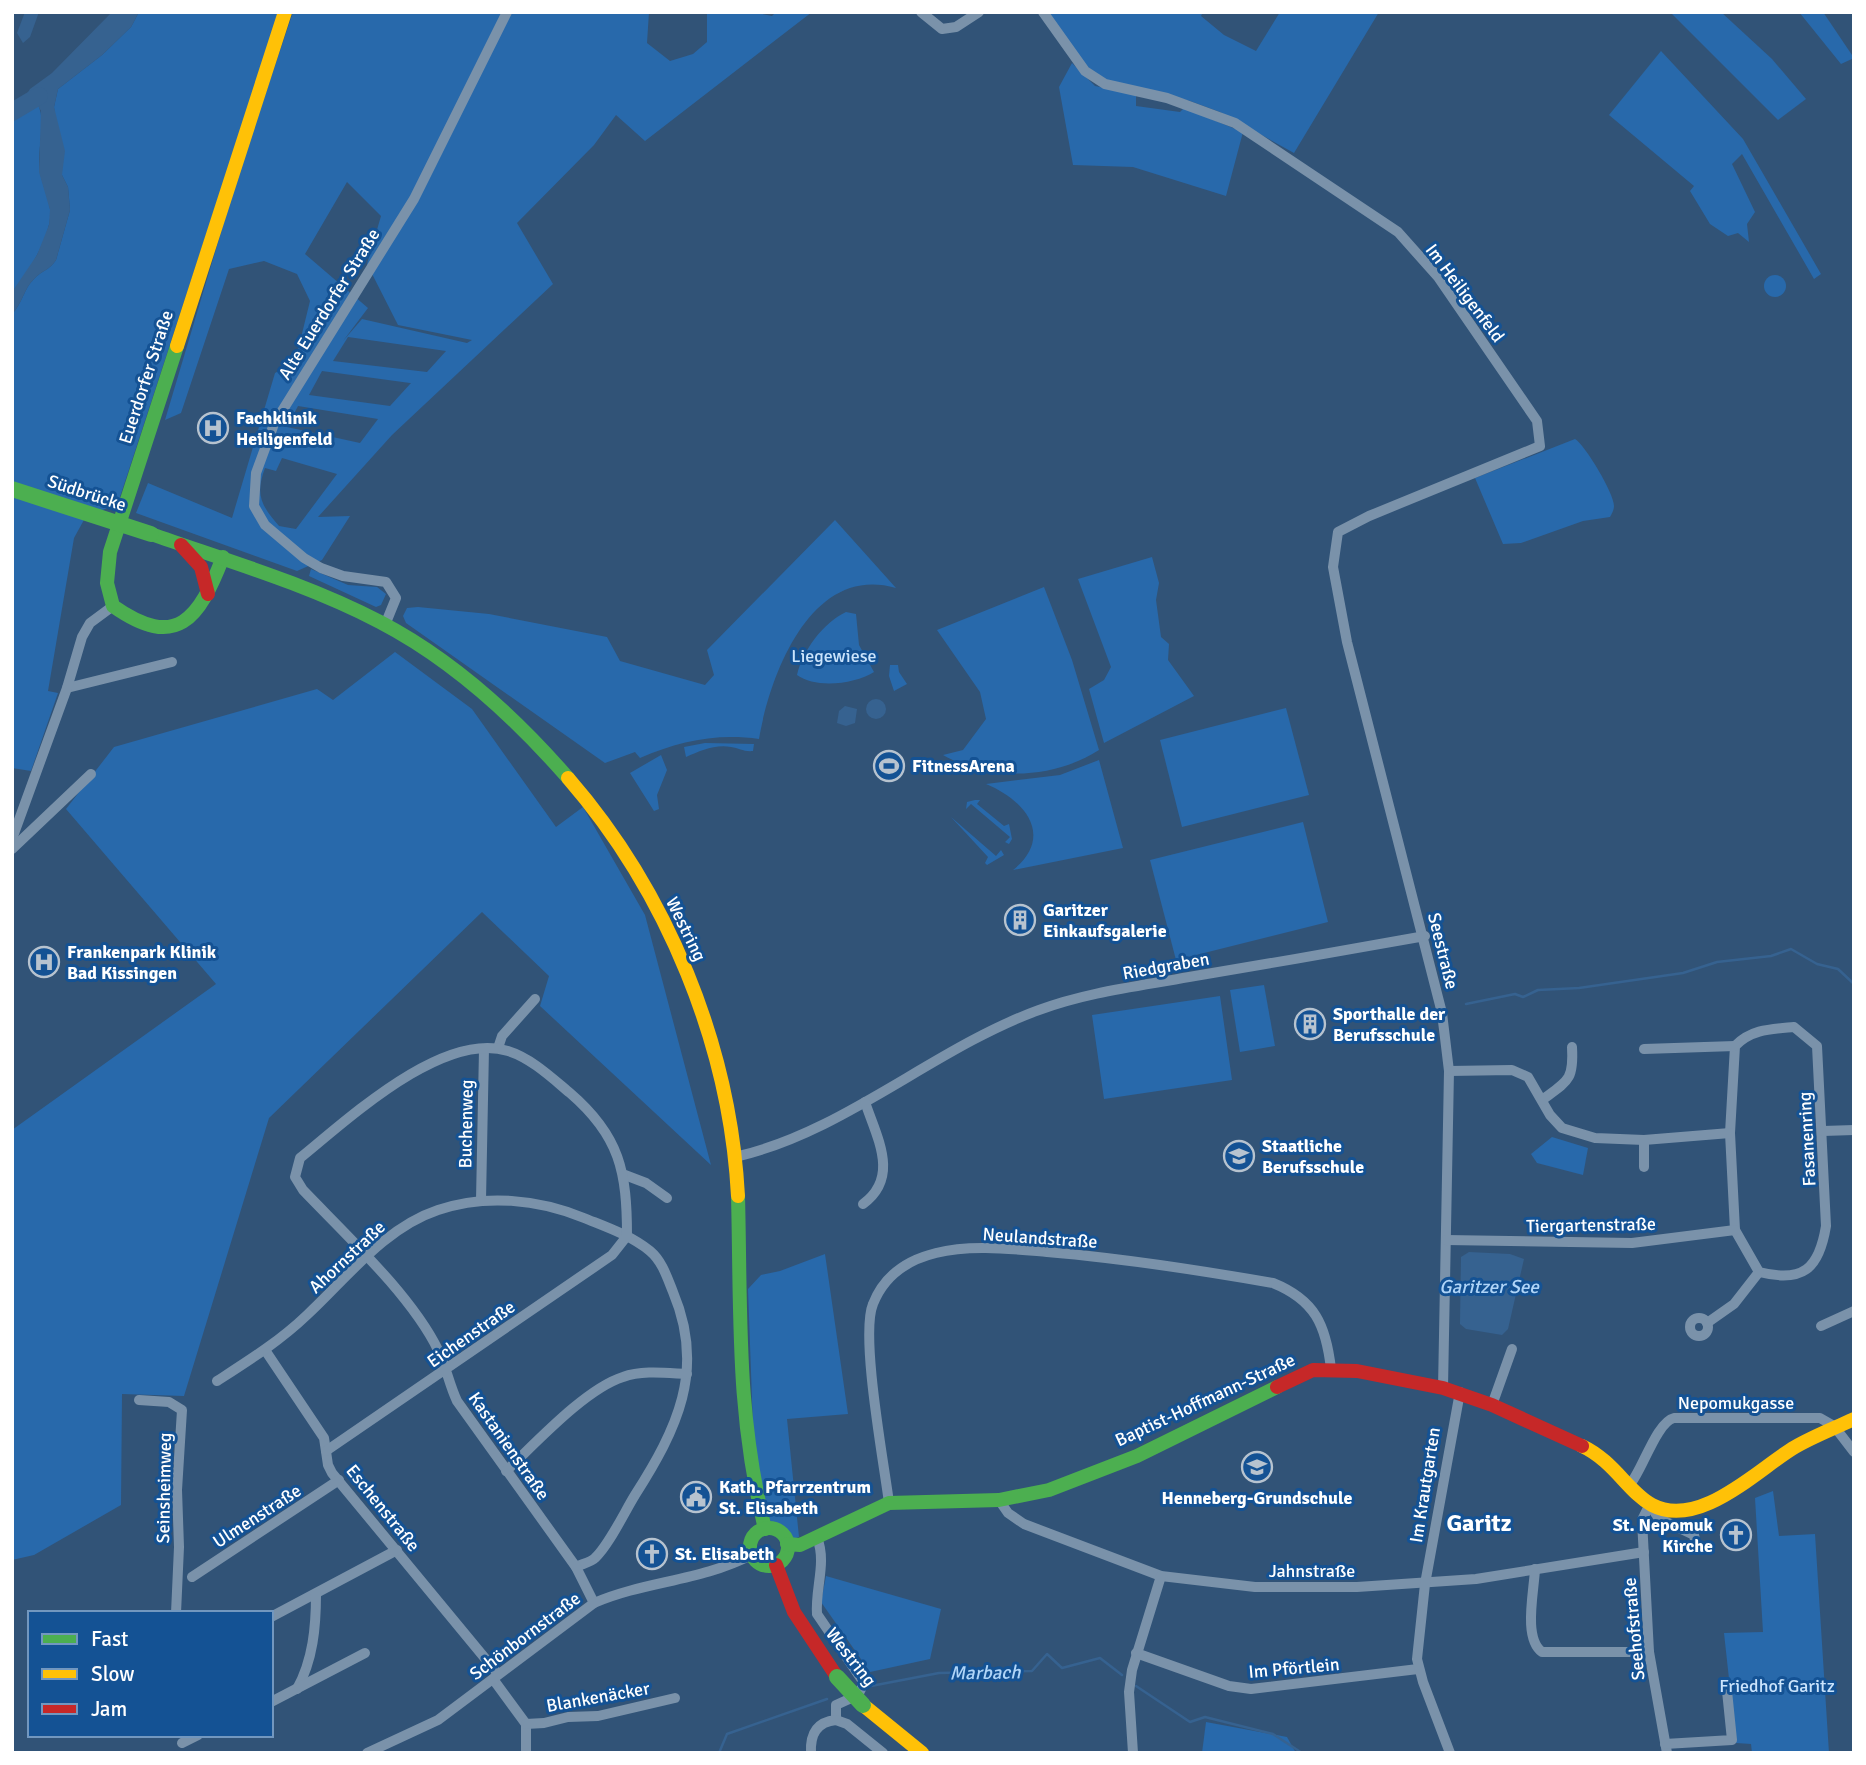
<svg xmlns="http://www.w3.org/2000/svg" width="1866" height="1765" viewBox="0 0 1866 1765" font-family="Signika,sans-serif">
  <rect width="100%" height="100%" fill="#315377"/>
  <g fill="#2869ab" fill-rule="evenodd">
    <path d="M 139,12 L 279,12 L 118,503 L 85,518 L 74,538 L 48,691 L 58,693 L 31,771 L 12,768 L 12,314 C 22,304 24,288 34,279 C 41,271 50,270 56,260 L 70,210 L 68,187 L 62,175 L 54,107 L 58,89 L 102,55 L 131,27 Z"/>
    <path d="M 293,12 L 649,12 L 647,43 L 670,61 L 693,54 L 707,42 L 707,12 L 753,12 L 772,16 L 776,12 L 812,12 L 645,141 L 616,115 L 594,145 L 517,223 L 553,284 L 392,435 L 318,517 L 350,516 L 322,560 L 297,571 L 136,513 L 148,483 L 232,518 L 275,373 L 295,362 L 310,301 L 297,274 L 264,261 L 229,269 L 181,413 L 165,420 L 236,182 ZM 347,182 L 381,216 L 367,264 L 398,325 L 472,340 L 467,343 L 362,319 L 343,341 L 368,308 L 305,254 ZM 348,337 L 446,351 L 427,372 L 333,361 ZM 322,371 L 410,383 L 411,383 L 390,406 L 309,395 ZM 298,406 L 378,419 L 360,443 L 287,427 ZM 282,458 L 337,474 L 296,529 L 279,526 C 261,505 255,495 265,468 L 276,471 Z"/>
    <polygon points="1046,12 1203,12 1201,16 1224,35 1256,51 1280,12 1379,12 1294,153 1220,112 1190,101 1106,80 1082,63"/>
    <polygon points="1670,12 1721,12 1772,59 1806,99 1778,120"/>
    <polygon points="1799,12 1823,12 1854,58 1841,64"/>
    <polygon points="1661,51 1743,139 1821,274 1814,279 1742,154 1732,164 1755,212 1747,224 1749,242 1738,233 1728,236 1710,224 1690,191 1694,186 1609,115"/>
    <polygon points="1072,63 1095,86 1136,94 1136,106 1180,112 1184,108 1243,132 1226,196 1133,167 1073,165 1059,87"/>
    <path d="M 37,102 C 46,119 39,142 39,161 C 39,178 47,192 50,209 C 54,231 27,276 12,292 L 12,119 Z"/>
    <circle cx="1775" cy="286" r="11"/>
    <path d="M 1575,439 C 1585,445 1614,493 1614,506 C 1614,510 1612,513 1610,517 L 1583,521 L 1521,543 L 1503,544 L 1475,478 Z"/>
    <path d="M 835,520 L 896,588 C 811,563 770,675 759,739 C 717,733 679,741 640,758 L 635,752 L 605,763 L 406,623 L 403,616 L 407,608 L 418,607 L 489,614 L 607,637 L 620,661 L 705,685 L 714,675 L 707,650 Z"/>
    <polygon points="1152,557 1159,583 1156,600 1161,637 1169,644 1168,660 1194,696 1104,743 1089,689 1104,680 1111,667 1078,579"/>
    <polygon points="311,569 348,585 377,587 386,594 381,605 376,607 309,576"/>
    <path d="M 1044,587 L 1072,660 L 1099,750 C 1054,779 989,782 943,755 L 963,750 L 986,719 L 980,692 L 937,630 Z"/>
    <path d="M 846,612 L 856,614 L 859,645 L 874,672 C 855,684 816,689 797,675 C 803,650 823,623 846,612 Z"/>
    <polygon points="395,652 472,709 556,827 583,807 645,915 711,1165 540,1006 549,976 482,912 269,1118 184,1396 122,1394 121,1505 34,1555 12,1560 12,1130 216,984 66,809 114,747 317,689 333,700"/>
    <polygon points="890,665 898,665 899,672 907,684 894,691 889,676"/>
    <polygon points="1286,708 1309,795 1182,827 1160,740"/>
    <path d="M 705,743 L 754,744 L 753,751 C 744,752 739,748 731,747 C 715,744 700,751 686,757 L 684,747 Z"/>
    <polygon points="661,755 667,770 657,795 659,809 654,811 630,773"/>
    <path d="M 1099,760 L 1123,848 L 1013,870 C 1055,836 1025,800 986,784 L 1060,775 Z"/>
    <polygon points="975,800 980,800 977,804 1004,826 1009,824 1012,839 1009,844 1005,842 1010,837 971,804 966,809 967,802"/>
    <polygon points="951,817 996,856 1001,850 1004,855 987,865 985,863 988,857"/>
    <polygon points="1303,822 1328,922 1176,960 1150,860"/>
    <polygon points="1264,985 1275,1046 1240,1052 1230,990"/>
    <polygon points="1220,996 1232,1080 1104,1099 1092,1015"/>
    <polygon points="1552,1137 1588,1148 1583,1175 1537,1163 1531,1154"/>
    <polygon points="825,1254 848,1414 787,1419 799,1537 786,1541 773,1531 761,1488 753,1427 748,1289 761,1275 780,1271"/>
    <polygon points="1773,1491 1779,1536 1815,1534 1829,1753 1752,1753 1751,1744 1736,1743 1724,1633 1763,1632 1755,1498"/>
    <polygon points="826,1576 941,1609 930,1659 870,1672 821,1602"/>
    <polygon points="1206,1722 1287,1737 1296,1753 1202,1753"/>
  </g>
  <g fill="#366290">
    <polygon points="25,12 39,12 30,37 23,43 17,33"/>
    <path d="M 112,12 L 139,12 L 131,27 L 102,55 L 58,89 L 54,107 L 65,151 L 62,175 L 68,187 L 70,210 L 56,260 C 50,270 41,271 34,279 C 24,288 22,304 12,314 L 12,292 L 37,255 L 49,225 L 50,210 L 39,172 L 41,111 L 36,102 L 19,107 L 30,89 L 52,73 Z"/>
    <circle cx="876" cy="709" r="10"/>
    <polygon points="845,706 857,709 855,723 846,726 837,723 839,711"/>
    <polygon points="1469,1252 1510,1254 1524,1259 1508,1329 1502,1335 1466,1329 1460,1324 1461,1257"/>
  </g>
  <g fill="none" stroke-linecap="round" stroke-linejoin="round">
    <g stroke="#366290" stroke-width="2.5">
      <polyline points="1466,1004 1515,994 1523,997 1538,990 1579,988 1683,973 1717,962 1771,956 1791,949 1817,964 1838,969 1854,984"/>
      <polyline points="871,1686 939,1673 1032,1671 1047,1654 1062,1668 1100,1658 1122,1675"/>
      <polyline points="1136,1686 1190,1722 1205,1717 1273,1734 1302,1753"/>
      <polyline points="719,1753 727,1734 827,1699"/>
    </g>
    <polyline stroke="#366290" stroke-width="18" points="12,112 39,96"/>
    <g stroke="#7a92aa" stroke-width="10">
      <polyline points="921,12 942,29 956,27 979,12"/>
      <polyline points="1043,12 1085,71 1105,84 1167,98 1235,123 1398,232 1438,277 1537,421 1540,446 1369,516 1338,532 1333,567 1347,642 1442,1013 1449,1071 1443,1388"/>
      <polyline points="385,625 396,598 386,582 343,576 321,568 304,558 265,525 254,506 256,473 274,424 414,199 507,12"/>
      <polyline points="67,688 172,662"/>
      <polyline points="12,839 67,688 82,637 90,623 113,606"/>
      <polyline points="12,849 91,774"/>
      <path d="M 1794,1027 L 1817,1046 L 1826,1226 C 1819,1269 1803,1283 1759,1272 L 1735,1230 L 1730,1133 L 1735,1046 C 1751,1029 1771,1029 1794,1027 Z"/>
      <polyline points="498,1048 502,1036 535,999"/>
      <polyline points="1644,1049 1735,1046"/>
      <polyline points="1449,1071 1512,1070 1528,1077 1550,1115 1562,1128 1595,1138 1644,1140 1730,1133"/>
      <path d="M 1542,1100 C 1568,1081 1574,1080 1572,1047"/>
      <polyline points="1823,1131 1854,1130"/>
      <path d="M 735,1157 C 845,1132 934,1048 1039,1010 C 1087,992 1140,986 1189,977 C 1268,964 1346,950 1425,936"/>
      <polyline points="1644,1167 1644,1140"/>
      <polyline points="625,1175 646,1183 667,1198"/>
      <polyline points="481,1200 484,1049"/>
      <path d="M 863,1204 C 900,1177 877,1138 865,1102"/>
      <polyline points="1446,1240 1632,1243 1735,1230"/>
      <circle cx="1699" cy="1327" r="9"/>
      <polyline points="1707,1323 1734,1304 1759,1272"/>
      <polyline points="1821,1326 1854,1311"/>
      <polyline points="265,1350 324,1438 328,1465 332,1473 498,1674"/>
      <path d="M 217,1381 C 248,1361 280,1341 307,1315 C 347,1278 384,1228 438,1210 C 485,1194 538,1199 584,1218 C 606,1227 630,1235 650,1251 C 662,1261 667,1277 673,1292 C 706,1370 677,1429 635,1495 C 624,1513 609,1545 595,1558 C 591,1562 582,1564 576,1567"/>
      <polyline points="139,1400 169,1402 182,1410 177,1490 179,1547 176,1613"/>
      <polyline points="1492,1405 1512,1349"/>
      <path d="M 326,1451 L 612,1255 L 627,1236 C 627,1172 620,1136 570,1093 C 552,1078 531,1058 508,1051 C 443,1030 347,1120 300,1158 L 295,1177 L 303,1190 C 345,1234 412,1296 438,1350 C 446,1366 449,1384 457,1401 L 576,1567 L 594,1603"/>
      <path d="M 506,1471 C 535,1444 585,1389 623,1377 C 642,1370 666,1373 687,1374"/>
      <path d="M 1631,1483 C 1643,1468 1657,1422 1674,1418 L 1820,1418 L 1834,1426 L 1854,1452"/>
      <polyline points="999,1500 1008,1513 1024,1524 1161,1576 1255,1587 1357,1587 1476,1579 1644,1552"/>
      <path d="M 889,1503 C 884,1463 860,1335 873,1304 C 884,1276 907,1260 936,1253 C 970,1244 1012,1249 1047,1252 C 1122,1258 1198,1270 1273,1283 C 1315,1300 1326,1325 1331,1369"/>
      <polyline points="1650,1504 1642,1520 1649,1652 1667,1753"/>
      <polyline points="1650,1504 1658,1518 1694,1535 1696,1545"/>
      <path d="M 817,1538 C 827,1562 815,1588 817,1614 L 864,1683 L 858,1695 L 836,1705 L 836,1720"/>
      <path d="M 1535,1569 C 1534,1592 1523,1638 1542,1652 L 1649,1652"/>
      <polyline points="192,1577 339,1480"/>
      <polyline points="271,1617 397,1550"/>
      <polyline points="1136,1653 1229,1686 1251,1689 1418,1669"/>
      <polyline points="493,1679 526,1724 526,1753"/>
      <path d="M 297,1689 C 313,1660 316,1627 316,1594"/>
      <polyline points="271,1702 365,1653"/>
      <polyline points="836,1720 847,1724 883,1753"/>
      <polyline points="526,1724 544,1723 568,1717 598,1716 675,1698"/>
      <polyline points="182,1743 198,1735"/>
      <polyline points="1665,1744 1732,1740 1727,1691"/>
      <path d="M 367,1753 L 438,1720 L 594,1603 C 645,1581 701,1581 751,1555"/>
      <path d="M 811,1753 C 810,1734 817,1722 836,1720"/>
      <polyline points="1133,1753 1129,1692 1132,1670 1161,1576"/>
      <polyline points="1450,1753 1423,1682 1417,1659 1425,1584 1460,1392"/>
    </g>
    <g stroke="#4caf50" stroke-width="14">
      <path d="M 177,346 L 110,552 L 107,583 L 113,606 C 177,651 199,619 223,557"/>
      <path d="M 151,534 C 228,561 307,584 380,622 C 453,660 514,716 568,778"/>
      <path d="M 738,1196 C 741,1314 736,1412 765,1529"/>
      <circle cx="769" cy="1547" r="19"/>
      <polyline points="787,1544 800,1545 889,1503 999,1500 1049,1490 1137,1456 1277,1387"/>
    </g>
    <g stroke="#ffc107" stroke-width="14">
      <polyline points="177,346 285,12"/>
      <path d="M 568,778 C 667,892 730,1045 738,1196"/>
      <path d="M 1582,1446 C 1614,1461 1628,1492 1652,1505 C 1700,1530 1759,1468 1795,1447 C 1814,1436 1835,1428 1854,1419"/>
      <polyline points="863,1705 922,1753"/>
    </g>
    <g stroke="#c62828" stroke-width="14">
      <polyline points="181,545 201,567 208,594"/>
      <polyline points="1277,1387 1313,1370 1357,1371 1443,1388 1492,1405 1582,1446"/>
      <polyline points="776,1565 794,1612 837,1677"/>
    </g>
    <g stroke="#4caf50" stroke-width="16">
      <polyline points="12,489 151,534"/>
      <polyline points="837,1677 863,1705"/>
    </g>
  </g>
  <defs>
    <g id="hospital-ring" transform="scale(1.575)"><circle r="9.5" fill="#145294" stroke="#b7c3cf" stroke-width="1.5"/><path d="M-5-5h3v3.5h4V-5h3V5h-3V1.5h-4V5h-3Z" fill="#b7c3cf"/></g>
    <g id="stadium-ring" transform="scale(1.575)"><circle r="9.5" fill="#145294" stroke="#b7c3cf" stroke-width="1.5"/><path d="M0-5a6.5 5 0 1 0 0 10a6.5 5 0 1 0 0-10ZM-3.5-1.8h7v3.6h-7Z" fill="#b7c3cf"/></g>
    <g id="building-ring" transform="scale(1.575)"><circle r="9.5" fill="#145294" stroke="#b7c3cf" stroke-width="1.5"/><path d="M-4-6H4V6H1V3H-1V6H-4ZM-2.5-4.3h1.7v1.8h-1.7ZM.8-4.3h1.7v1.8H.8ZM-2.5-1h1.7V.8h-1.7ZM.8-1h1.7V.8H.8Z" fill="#b7c3cf"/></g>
    <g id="school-ring" transform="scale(1.575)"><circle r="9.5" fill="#145294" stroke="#b7c3cf" stroke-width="1.5"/><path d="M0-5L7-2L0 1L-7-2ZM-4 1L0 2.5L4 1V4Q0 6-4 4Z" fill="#b7c3cf"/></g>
    <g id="civic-ring" transform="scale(1.575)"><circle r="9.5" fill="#145294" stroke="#b7c3cf" stroke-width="1.5"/><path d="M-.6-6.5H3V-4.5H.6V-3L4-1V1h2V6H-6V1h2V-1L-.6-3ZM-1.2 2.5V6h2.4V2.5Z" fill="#b7c3cf"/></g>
    <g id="church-ring" transform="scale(1.575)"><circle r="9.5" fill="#145294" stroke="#b7c3cf" stroke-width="1.5"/><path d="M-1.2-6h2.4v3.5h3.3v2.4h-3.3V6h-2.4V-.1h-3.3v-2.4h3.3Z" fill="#b7c3cf"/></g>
  </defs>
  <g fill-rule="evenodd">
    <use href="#hospital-ring" x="213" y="428"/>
    <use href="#stadium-ring" x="889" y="766"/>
    <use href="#building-ring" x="1020" y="920"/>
    <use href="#hospital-ring" x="44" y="962"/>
    <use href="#building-ring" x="1310" y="1024"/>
    <use href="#school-ring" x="1239" y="1156"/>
    <use href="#school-ring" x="1257" y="1467"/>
    <use href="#civic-ring" x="696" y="1497"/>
    <use href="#church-ring" x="1736" y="1535"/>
    <use href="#church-ring" x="652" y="1554"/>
  </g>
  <g text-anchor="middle" stroke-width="6" stroke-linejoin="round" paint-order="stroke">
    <g font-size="18" fill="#fff" stroke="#145294">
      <text transform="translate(1465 293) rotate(53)" y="6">Im Heiligenfeld</text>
      <text transform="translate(329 304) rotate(-58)" y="6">Alte Euerdorfer Straße</text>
      <text transform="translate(146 377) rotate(-72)" y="6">Euerdorfer Straße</text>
      <text transform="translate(87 493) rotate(18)" y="6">Südbrücke</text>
      <text transform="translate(686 929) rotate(64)" y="6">Westring</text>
      <text transform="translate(1443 951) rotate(76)" y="6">Seestraße</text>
      <text transform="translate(1166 966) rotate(-10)" y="6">Riedgraben</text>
      <text transform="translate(466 1124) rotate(-89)" y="6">Buchenweg</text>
      <text transform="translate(1807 1139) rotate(-93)" y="6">Fasanenring</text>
      <text transform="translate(1591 1225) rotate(-1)" y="6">Tiergartenstraße</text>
      <text transform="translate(1040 1238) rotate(4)" y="6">Neulandstraße</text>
      <text transform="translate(347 1257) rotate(-43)" y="6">Ahornstraße</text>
      <text transform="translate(471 1334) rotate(-35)" y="6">Eichenstraße</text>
      <text transform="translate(1205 1400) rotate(-25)" y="6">Baptist-Hoffmann-Straße</text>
      <text x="1736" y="1409">Nepomukgasse</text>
      <text transform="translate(509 1446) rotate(55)" y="6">Kastanienstraße</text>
      <text transform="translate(1425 1485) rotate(-81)" y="6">Im Krautgarten</text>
      <text transform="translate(164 1488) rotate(-89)" y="6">Seinsheimweg</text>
      <text transform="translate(383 1508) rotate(51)" y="6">Eschenstraße</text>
      <text transform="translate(257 1516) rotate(-33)" y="6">Ulmenstraße</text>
      <text x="1312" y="1577">Jahnstraße</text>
      <text transform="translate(1634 1629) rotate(-95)" y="6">Seehofstraße</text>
      <text transform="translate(525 1636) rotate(-37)" y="6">Schönbornstraße</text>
      <text transform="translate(851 1657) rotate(52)" y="6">Westring</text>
      <text transform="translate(1294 1668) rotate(-5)" y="6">Im Pförtlein</text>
      <text transform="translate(598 1697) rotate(-10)" y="6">Blankenäcker</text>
    </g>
    <g font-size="18" font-weight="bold" fill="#fff" stroke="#145294" text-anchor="start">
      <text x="236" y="424">Fachklinik<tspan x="236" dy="21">Heiligenfeld</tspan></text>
      <text x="912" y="772">FitnessArena</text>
      <text x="1043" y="916">Garitzer<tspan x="1043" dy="21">Einkaufsgalerie</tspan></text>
      <text x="67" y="958">Frankenpark Klinik<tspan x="67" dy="21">Bad Kissingen</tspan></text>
      <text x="1333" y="1020">Sporthalle der<tspan x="1333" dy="21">Berufsschule</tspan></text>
      <text x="1262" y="1152">Staatliche<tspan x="1262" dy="21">Berufsschule</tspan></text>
      <text x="719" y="1493">Kath. Pfarrzentrum<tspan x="719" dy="21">St. Elisabeth</tspan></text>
      <text x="1257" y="1504" text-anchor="middle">Henneberg-Grundschule</text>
      <text x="1713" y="1531" text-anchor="end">St. Nepomuk<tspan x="1713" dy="21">Kirche</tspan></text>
      <text x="675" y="1560">St. Elisabeth</text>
    </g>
    <g font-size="18" fill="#cbe4fc" stroke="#145294">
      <text x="834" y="662">Liegewiese</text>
      <text x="1777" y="1692">Friedhof Garitz</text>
    </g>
    <g font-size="19" font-style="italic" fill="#b0d5f8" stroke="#145294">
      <text x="1489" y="1293">Garitzer See</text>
      <text transform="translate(985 1672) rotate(-1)" y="7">Marbach</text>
    </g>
    <g font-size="24" font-weight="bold" fill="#fff" stroke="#145294">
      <text x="1479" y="1531">Garitz</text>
    </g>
  </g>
  <rect width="1866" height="1765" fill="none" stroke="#ffffff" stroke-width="28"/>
  <rect x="28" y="1611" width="245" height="126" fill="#145294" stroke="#7297bf" stroke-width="2"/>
  <rect x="42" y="1634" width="35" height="10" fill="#4caf50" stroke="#7297bf" stroke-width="2"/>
  <text x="91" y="1646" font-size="21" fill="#ffffff">Fast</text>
  <rect x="42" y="1669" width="35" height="10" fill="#ffc107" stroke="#7297bf" stroke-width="2"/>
  <text x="91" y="1681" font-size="21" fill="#ffffff">Slow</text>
  <rect x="42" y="1704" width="35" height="10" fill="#c62828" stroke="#7297bf" stroke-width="2"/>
  <text x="91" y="1716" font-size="21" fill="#ffffff">Jam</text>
</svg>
